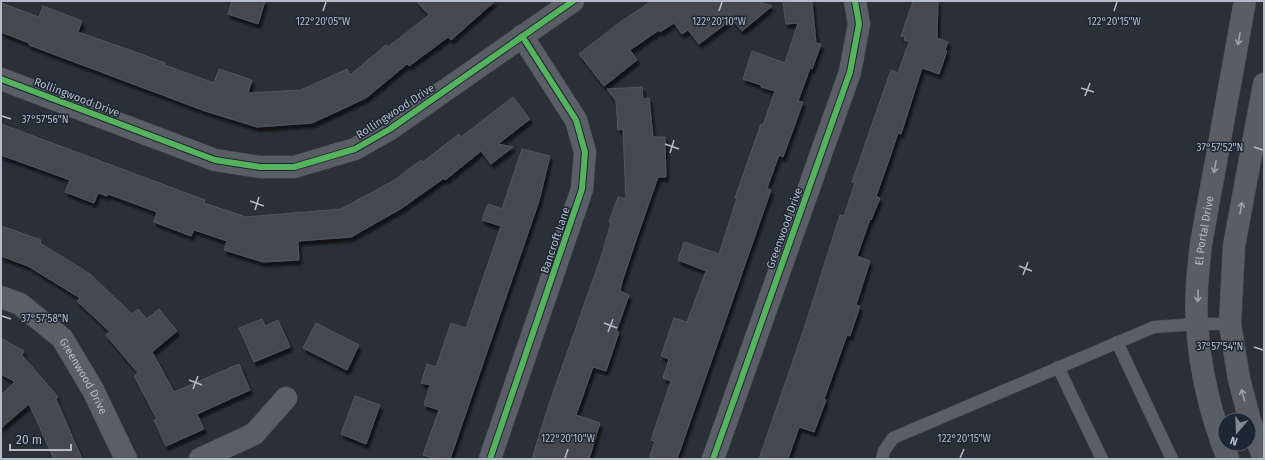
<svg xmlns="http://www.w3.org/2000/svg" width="1265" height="460" viewBox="0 0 1265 460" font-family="'Fira Sans',sans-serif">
  <defs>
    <filter id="shadow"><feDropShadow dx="2.5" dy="4.5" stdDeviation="1" flood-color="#0009"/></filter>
  </defs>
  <rect width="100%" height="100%" fill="#2a3038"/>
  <g fill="#444950" stroke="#52575f" filter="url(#shadow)">
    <polygon points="232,1 265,1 258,24 228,14"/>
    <polygon points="416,1 495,1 451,40 448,37 409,66 407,64 366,98 312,123 257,127 205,111 29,45 29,43 1,32 1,3 39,17 43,6 82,21 78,32 127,49 165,63 165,65 214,83 219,69 252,80 248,93 301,90 347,69 350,75 386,45 388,47 429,15"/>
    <polygon points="652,1 757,1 772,6 742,31 732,19 699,44 688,30 682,34 674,23 660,32 659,30 630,50 637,60 604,86 579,54 619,23"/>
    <polygon points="783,1 812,1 816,43 821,44 812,69 810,68 798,101 803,102 783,157 779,155 767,188 771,190 677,459 649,459 655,441 651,440 671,381 663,378 669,359 661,356 674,318 687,322 706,271 678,260 684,242 719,254 737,198 735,198 761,124 763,125 775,91 761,87 761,85 743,79 752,51 785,63 798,23 786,24"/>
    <polygon points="913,1 938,1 937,38 948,42 945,50 947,51 939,74 922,68 901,134 898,133 889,160 876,196 880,198 871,220 870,219 857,256 870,261 856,305 860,306 850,336 847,335 824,399 826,400 814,432 799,427 788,459 759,459 804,329 840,215 844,216 855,183 852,182 891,70 898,73 909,42 904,40 905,37 901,36"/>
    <polygon points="642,87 643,99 649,98 653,137 665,137 666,177 658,177 637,237 622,282 620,291 629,295 616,332 619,332 606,371 593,367 576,415 600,423 589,459 532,459 548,407 601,257 611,223 609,222 618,197 626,199 623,129 618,130 616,101 607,89"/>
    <polygon points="513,97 530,119 498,144 513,147 491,164 481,151 445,180 444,178 402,208 351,237 298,241 299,260 263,262 224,250 227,241 194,230 191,236 154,222 157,212 108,194 107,196 98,193 94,203 65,192 70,180 1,155 1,124 205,200 204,203 246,217 341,209 393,181 421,160 423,162 459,134 461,137"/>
    <polygon points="522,149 550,156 539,201 450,459 435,459 423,455 439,410 424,405 430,385 421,383 427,364 436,367 451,323 466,328 501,226 482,220 488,204 502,209"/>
    <polygon points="1,226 41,240 40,243 90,274 132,314 138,309 147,319 159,309 177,331 152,352 174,392 239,364 250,390 197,414 204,429 166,446 154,420 157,419 134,376 138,373 106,335 110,332 77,301 80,298 28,266 1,256"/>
    <polygon points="262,319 265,326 278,320 290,347 254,362 239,328"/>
    <polygon points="316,323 359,345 347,370 303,348"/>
    <polygon points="1,338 24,351 22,355 58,397 56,399 82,459 54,459 29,404 1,428 1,395 15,382 1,374"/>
    <polygon points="355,396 380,405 366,444 341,434"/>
  </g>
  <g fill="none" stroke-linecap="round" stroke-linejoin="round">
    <g stroke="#484c53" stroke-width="13">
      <g id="lane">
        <polyline points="1117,342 1172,459"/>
        <polyline points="1058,367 1102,459"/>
        <polyline points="882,459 884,451 893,438 1154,327 1197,324 1230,324"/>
      </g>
    </g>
    <g stroke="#484c53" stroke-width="23">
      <g id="street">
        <path id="s1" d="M 1,297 L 20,304 L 62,338 L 93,390 L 126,459"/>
        <polyline points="200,459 254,434 286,398"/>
        <polyline points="490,459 582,189 585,152 576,120 522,36"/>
        <polyline points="713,459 850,72 859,24 855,1"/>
      </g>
    </g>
    <g stroke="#484c53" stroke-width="23">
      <g id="secondary">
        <polyline points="1,79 215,160 260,167 294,167 355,149 390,129 573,1"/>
        <path id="s2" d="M 1228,459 C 1211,416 1200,370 1197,324 C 1195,298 1198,271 1201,244 L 1245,1"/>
        <polyline points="1264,459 1250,421 1239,379 1230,324 1234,246 1264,84"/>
      </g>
    </g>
    <use href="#lane" stroke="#5a5e66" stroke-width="12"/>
    <use href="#street" stroke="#5a5e66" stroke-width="22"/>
    <use href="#secondary" stroke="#595d64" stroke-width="22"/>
    <g stroke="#1d2633" stroke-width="8">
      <g id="cycleway">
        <polyline points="1,79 215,160 260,167 294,167 355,149 390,129 573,1"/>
        <polyline points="490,459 582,189 585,152 576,120 522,36"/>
        <polyline points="713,459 850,72 859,24 855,1"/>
      </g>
    </g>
    <use href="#cycleway" stroke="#56b35d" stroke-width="6"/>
  </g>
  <defs><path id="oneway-shaft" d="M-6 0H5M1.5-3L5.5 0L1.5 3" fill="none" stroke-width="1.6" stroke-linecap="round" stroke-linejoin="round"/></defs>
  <g stroke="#9da4b0">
    <use href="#oneway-shaft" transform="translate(1239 39) rotate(100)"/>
    <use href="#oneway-shaft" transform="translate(1215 167) rotate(100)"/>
    <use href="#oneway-shaft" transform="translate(1241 208) rotate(-80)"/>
    <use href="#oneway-shaft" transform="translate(1198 296) rotate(91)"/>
    <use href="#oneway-shaft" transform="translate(1243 395) rotate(-105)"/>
  </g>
  <path fill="none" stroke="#b4bcc9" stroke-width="1.5" d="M 323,11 L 326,2M 719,11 L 722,2M 1114,11 L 1117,2M 1081,88 L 1094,92M 1085,96 L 1090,83M 2,116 L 11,119M 665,144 L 679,149M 1254,147 L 1263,150M 670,153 L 674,140M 250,201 L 264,206M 255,210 L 259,197M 1019,266 L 1032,271M 1023,275 L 1028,262M 2,316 L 11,319M 604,323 L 617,328M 608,332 L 613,319M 1254,347 L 1263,350M 189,380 L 202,385M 193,389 L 198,376M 565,458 L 568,449M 960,458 L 964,449"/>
  <g text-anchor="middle" stroke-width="3" stroke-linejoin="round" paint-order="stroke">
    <g font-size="11" fill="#b4bcc9" stroke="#1d2633">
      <text transform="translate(77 97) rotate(21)" y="4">Rollingwood Drive</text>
      <text transform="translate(395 111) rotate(-33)" y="4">Rollingwood Drive</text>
      <text transform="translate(784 228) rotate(-70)" y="4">Greenwood Drive</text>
      <text dy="4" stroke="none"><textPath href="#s2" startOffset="233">El Portal Drive</textPath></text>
      <text transform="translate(555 240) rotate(-71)" y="4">Bancroft Lane</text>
      <text dy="4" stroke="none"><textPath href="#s1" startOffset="118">Greenwood Drive</textPath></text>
    </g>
  </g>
  <g font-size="10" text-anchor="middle" fill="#b4bcc9" stroke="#1d2633" stroke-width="3" stroke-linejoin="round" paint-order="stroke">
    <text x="323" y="25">122°20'05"W</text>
    <text x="719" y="25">122°20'10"W</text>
    <text x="1114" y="25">122°20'15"W</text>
    <text x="45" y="123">37°57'56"N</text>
    <text x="1220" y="151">37°57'52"N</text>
    <text x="45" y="322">37°57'58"N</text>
    <text x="1220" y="350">37°57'54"N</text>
    <text x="568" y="442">122°20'10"W</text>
    <text x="964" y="442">122°20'15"W</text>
  </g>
  <rect width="1265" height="460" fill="none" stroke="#b4bcc9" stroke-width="4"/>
  <g transform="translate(1237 432) rotate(199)"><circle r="19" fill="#1d2633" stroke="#59626f"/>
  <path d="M0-3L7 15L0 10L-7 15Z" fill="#848b96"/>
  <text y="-6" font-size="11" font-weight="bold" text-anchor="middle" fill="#b4bcc9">N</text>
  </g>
  <path d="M10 444v6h61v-6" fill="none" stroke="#b4bcc9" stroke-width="2"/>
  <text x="16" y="444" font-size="12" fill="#b4bcc9" stroke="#1d2633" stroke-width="3" paint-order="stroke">20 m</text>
</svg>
